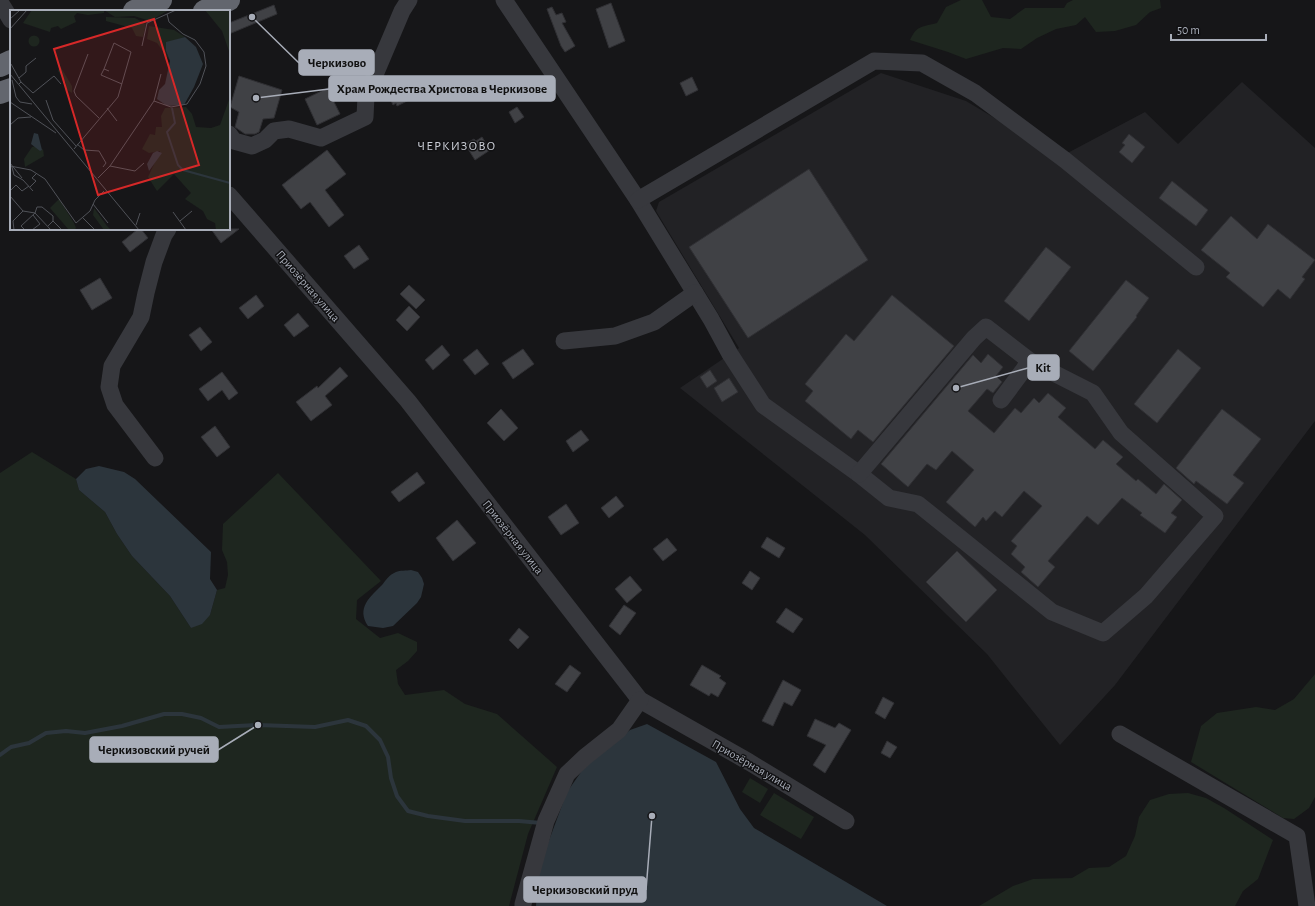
<svg xmlns="http://www.w3.org/2000/svg" width="1315" height="906" viewBox="0 0 1315 906" font-family="'Alegreya Sans',sans-serif">
  <rect width="100%" height="100%" fill="#161618"/>
  <polygon fill="#222225" points="881,73 966,101 1060,157 1145,112 1178,144 1242,82 1315,148 1315,421 1115,685 1060,745 987,654 865,535 680,388 739,348 656,211 659,202"/>
  <g fill="#1e261f">
    <path d="M 961,0 L 982,0 L 991,17 L 1010,19 L 1025,8 L 1064,8 L 1067,3 L 1073,0 L 1160,0 L 1161,8 L 1150,12 L 1136,25 L 1115,31 L 1096,32 L 1085,17 L 1076,25 L 1056,29 L 1037,38 L 1021,49 L 1003,48 L 966,59 L 948,52 L 910,40 C 917,25 922,27 937,23 L 946,7 Z"/>
    <polygon points="32,452 76,479 79,490 105,512 117,534 132,556 170,596 191,628 210,615 217,590 225,588 228,575 227,562 222,550 223,524 278,473 381,581 357,600 356,619 380,638 398,633 417,642 417,651 408,661 396,670 398,684 405,695 444,690 465,704 497,714 557,767 528,834 509,906 0,906 0,473"/>
    <polygon points="1315,674 1315,797 1309,808 1294,819 1283,818 1191,762 1201,726 1217,713 1256,707 1275,710 1294,699"/>
    <polygon points="750,778 768,789 760,803 742,792"/>
    <polygon points="774,793 814,817 801,839 760,815"/>
    <polygon points="1188,793 1206,798 1224,808 1273,840 1258,879 1243,891 1235,906 979,906 1013,886 1033,879 1072,878 1089,868 1109,867 1126,856 1135,836 1139,817 1150,800 1169,794"/>
  </g>
  <g fill="#2c353c">
    <polygon points="99,466 124,472 135,479 211,552 210,579 217,590 210,615 202,624 191,628 170,596 132,556 117,534 105,512 79,490 76,479 86,469"/>
    <path d="M 411,570 L 418,572 L 422,578 L 424,584 L 421,597 L 417,603 L 393,626 L 383,628 L 368,626 C 356,608 370,597 382,585 C 386,580 389,575 396,572 C 400,570 406,571 411,570 Z"/>
    <polygon points="647,724 716,762 740,809 754,828 887,906 536,906 538,870 567,792 586,765 630,730"/>
  </g>
  <g fill="none" stroke-linecap="round" stroke-linejoin="round">
    <polyline stroke="#2c353c" stroke-width="4" points="0,755 11,747 29,743 46,733 66,731 85,733 122,726 164,714 182,714 201,718 219,727 258,725 315,727 348,720 366,726 380,740 388,757 391,778 397,796 408,811 428,816 465,821 519,821 541,823"/>
  </g>
  <g fill="#404145" stroke="#303034">
    <polygon points="611,3 625,41 609,48 596,9"/>
    <polygon points="274,5 277,14 229,34 229,23"/>
    <polygon points="552,7 556,15 562,13 566,22 562,23 575,46 565,52 561,46 547,9"/>
    <polygon points="239,76 282,90 274,118 263,119 259,132 255,134 245,134 235,127 239,112 230,107"/>
    <polygon points="692,77 698,90 686,96 680,83"/>
    <polygon points="401,82 409,100 397,106 396,103 393,105 386,89"/>
    <polygon points="336,84 341,94 332,98 340,114 317,125 305,99"/>
    <polygon points="517,107 524,117 515,123 509,112"/>
    <polygon points="1129,134 1145,147 1132,163 1119,152 1125,145 1122,143"/>
    <polygon points="482,137 490,150 475,160 465,144 474,139 476,141"/>
    <polygon points="327,150 346,174 325,190 344,215 329,227 310,202 301,209 282,185"/>
    <polygon points="809,169 868,260 748,338 689,247"/>
    <polygon points="1172,181 1208,210 1196,226 1159,198"/>
    <polygon points="1231,216 1257,239 1268,224 1315,260 1302,277 1305,279 1290,299 1278,289 1263,307 1226,277 1230,273 1201,250"/>
    <polygon points="138,229 141,229 148,238 130,252 122,242"/>
    <polygon points="211,229 239,229 221,243"/>
    <polygon points="359,245 369,259 354,269 344,256"/>
    <polygon points="1046,247 1071,267 1029,321 1004,301"/>
    <polygon points="100,278 112,298 92,310 80,290"/>
    <polygon points="1126,280 1149,298 1136,316 1137,317 1093,371 1069,351"/>
    <polygon points="409,285 425,300 416,309 400,294"/>
    <polygon points="256,295 264,306 248,319 239,308"/>
    <polygon points="892,295 954,346 873,442 858,430 851,439 805,401 813,391 805,384 846,334 854,341"/>
    <polygon points="409,306 420,317 407,331 396,320"/>
    <polygon points="298,313 309,326 294,337 284,325"/>
    <polygon points="200,327 212,342 201,351 189,335"/>
    <polygon points="442,345 450,355 433,370 425,360"/>
    <polygon points="477,349 489,364 475,375 463,360"/>
    <polygon points="523,349 534,364 513,379 502,363"/>
    <polygon points="1178,349 1201,368 1157,423 1134,404"/>
    <polygon points="988,354 1003,367 996,376 1002,382 993,393 987,389 968,411 994,433 1015,408 1021,413 1034,398 1039,403 1048,393 1066,408 1058,417 1095,449 1103,440 1123,457 1116,464 1136,481 1138,479 1156,494 1164,484 1182,500 1171,513 1177,517 1165,533 1140,515 1142,513 1122,498 1098,525 1087,516 1048,561 1055,567 1038,587 1021,572 1025,567 1011,554 1017,546 1011,541 1042,506 1024,491 1002,517 995,511 986,521 983,517 975,527 946,502 974,470 952,451 936,470 927,464 908,487 881,464 973,355 981,363"/>
    <polygon points="340,367 348,376 325,396 332,405 311,421 296,402 317,386 318,388"/>
    <polygon points="710,370 717,381 707,388 700,377"/>
    <polygon points="222,372 238,393 229,400 222,390 208,401 199,389"/>
    <polygon points="729,378 738,392 722,402 714,388"/>
    <polygon points="501,409 518,428 504,441 487,423"/>
    <polygon points="1222,409 1261,439 1233,475 1244,483 1227,504 1196,481 1194,484 1176,468"/>
    <polygon points="215,426 230,447 217,457 201,437"/>
    <polygon points="581,430 589,440 573,452 566,441"/>
    <polygon points="417,472 425,483 399,502 391,492"/>
    <polygon points="616,496 624,506 609,518 601,508"/>
    <polygon points="566,504 579,523 561,535 548,517"/>
    <polygon points="457,520 476,543 453,561 436,538"/>
    <polygon points="767,537 785,548 779,558 761,547"/>
    <polygon points="667,538 677,550 663,561 653,549"/>
    <polygon points="957,551 997,590 966,622 926,582"/>
    <polygon points="750,571 760,578 752,590 742,583"/>
    <polygon points="630,576 642,590 627,603 615,589"/>
    <polygon points="624,605 636,613 620,635 609,626"/>
    <polygon points="786,608 803,619 793,633 776,622"/>
    <polygon points="519,628 529,637 518,649 509,640"/>
    <polygon points="570,665 581,673 567,692 555,684"/>
    <polygon points="702,665 721,676 719,678 726,683 718,697 711,693 709,696 690,685"/>
    <polygon points="783,680 801,690 792,706 784,702 773,726 762,721"/>
    <polygon points="883,697 894,703 885,719 875,713"/>
    <polygon points="815,719 835,728 839,723 851,730 825,773 813,765 826,745 807,736"/>
    <polygon points="887,741 897,747 890,758 881,753"/>
  </g>
  <g fill="none" stroke-linecap="round" stroke-linejoin="round">
    <g stroke="#37383d" stroke-width="17">
      <polyline points="504,0 638,200 711,319 730,354 763,405 859,474 889,498 918,504 1052,612 1103,633 1146,596 1215,516 1121,433 1093,393 1030,361"/>
      <polyline points="0,2 11,20"/>
      <polyline points="229,134 234,141 252,146 265,140 274,131 289,129 321,138 365,117 366,96 402,11 409,0"/>
      <polyline points="229,195 408,401 640,700 749,762 846,821"/>
      <polyline points="638,200 874,61 922,63 975,93 1065,160 1196,267"/>
      <polyline points="564,341 615,336 654,322 695,293"/>
      <polyline points="155,458 115,405 109,387 112,366 141,317 146,293 154,262 164,235 168,229"/>
      <polyline points="859,474 974,338 986,327 1030,361 1001,400"/>
      <polyline points="1120,734 1297,836 1307,906"/>
      <polyline points="523,906 523,904 546,821 567,774 585,757 619,730 640,700"/>
    </g>
    <g stroke="#63666e" stroke-width="22">
      <polyline points="134,11 161,0"/>
      <polyline points="204,11 229,0"/>
      <polyline points="0,66 11,61"/>
      <polyline points="0,93 11,89"/>
    </g>
  </g>
  <g text-anchor="middle" stroke-width="3" stroke-linejoin="round" paint-order="stroke">
    <g font-size="12" fill="#a8adb8" stroke="#111113">
      <text transform="translate(308 286) rotate(49)" y="4">Приозёрная улица</text>
      <text transform="translate(513 537) rotate(52)" y="4">Приозёрная улица</text>
      <text transform="translate(752 765) rotate(30)" y="4">Приозёрная улица</text>
    </g>
    <g font-size="13" letter-spacing="1" fill="#c9ccd4" stroke="#111113">
      <text x="457" y="150">ЧЕРКИЗОВО</text>
    </g>
  </g>
  <g transform="translate(10 10)">
    <rect width="220" height="220" fill="#161618"/>
    <path d="M 22,0 L 94,0 L 94,3 L 78,5 L 67,3 L 64,6 L 66,12 L 51,19 L 48,16 L 41,18 L 40,22 L 13,13 ZM 94,0 L 159,0 L 140,11 L 124,6 L 105,7 ZM 195,0 L 220,0 L 220,44 L 212,21 ZM 96,7 L 125,8 L 136,14 L 133,27 L 126,26 L 122,18 L 96,11 ZM 139,16 L 164,20 L 175,27 L 162,31 L 156,41 L 160,51 L 147,33 L 137,29 ZM18.5 31a5.5 5.5 0 1 1 11 0a5.5 5.5 0 1 1-11 0ZM 50,56 L 62,76 L 62,83 L 56,79 L 56,73 L 48,61 ZM 220,87 L 220,220 L 206,220 L 205,213 L 197,209 L 193,201 L 175,189 L 181,183 L 164,164 L 147,181 L 138,167 L 150,141 L 139,143 L 132,139 L 140,124 L 145,125 L 146,117 L 152,117 L 151,106 L 155,98 L 176,97 L 182,104 L 186,117 L 201,118 L 210,115 ZM 26,136 L 30,141 L 33,139 L 34,146 L 15,157 L 14,149 L 22,137 ZM 49,189 L 64,213 L 66,218 L 64,220 L 59,220 L 40,198 ZM 84,198 L 97,216 L 101,220 L 94,220 L 83,205 Z" fill="#1e261f"/>
    <path d="M 175,27 L 186,37 L 193,54 L 184,77 L 174,95 L 157,96 L 147,89 L 149,80 L 155,74 L 160,51 L 156,41 L 156,32 ZM 24,123 L 28,124 L 32,140 L 30,141 L 21,134 ZM 147,141 L 152,143 L 139,161 L 137,154 L 143,143 Z" fill="#2c353c"/>
    <path fill="none" stroke="#2c353c" stroke-width="2" d="M 162,98 L 165,113 L 157,122 L 168,155 L 173,160 L 220,173"/>
    <path fill="none" stroke="#505258" stroke-width="1" d="M 0,9 L 10,0M 0,19 L 17,0M 132,36 L 137,13 L 166,0M 78,44 L 64,81 L 66,86 L 89,108M 1,54 L 11,72M 99,61 L 94,59 L 91,65 L 112,74M 0,64 L 129,220M 9,68 L 16,62 L 16,56 L 26,48M 2,70 L 6,87 L 10,92 L 22,94M 9,74 L 11,72 L 23,83 L 44,66 L 51,74M 36,90 L 43,110M 144,91 L 161,97 L 177,94 L 190,74 L 196,56 L 194,42 L 185,30 L 173,24 L 159,12 L 157,4M 0,92 L 46,123M 97,98 L 107,111M 43,110 L 66,136M 0,115 L 8,108 L 21,107M 67,134 L 74,140 L 89,141 L 96,153 L 93,157M 64,139 L 108,87 L 121,42 L 104,33 L 94,59M 0,153 L 12,168M 0,156 L 21,160 L 35,169 L 66,213 L 80,201 L 85,190 L 94,181M 100,156 L 125,161 L 134,153M 2,157 L 4,165 L 13,170 L 23,181M 88,168 L 100,156 L 144,91 L 151,64M 20,177 L 26,171 L 22,168 L 27,163M 0,181 L 6,175 L 12,181 L 19,176M 0,186 L 13,201 L 3,211 L 4,220M 83,194 L 98,213M 13,201 L 25,203 L 27,197 L 32,197 L 43,206 L 43,211M 163,202 L 176,220M 73,208 L 85,220M 170,211 L 182,201M 126,215 L 130,203M 38,216 L 43,211 L 52,220M 15,220 L 11,216 L 25,203 L 41,220M 22,220 L 30,214 L 23,205"/>
    <path fill="#d62828" fill-opacity="0.15" stroke="#d62828" stroke-width="2" d="M 144,9 L 189,155 L 88,185 L 44,39 Z"/>
    <rect width="220" height="220" fill="none" stroke="#a8adb8" stroke-width="2"/>
  </g>
  <path fill="none" stroke="#a8adb8" stroke-width="1.5" d="M252 17L299 63M256 98L329 89M956 388L1028 368M258 725L218 750M652 816L646 890"/>
  <g fill="#a8adb8" stroke="#111113" stroke-width="1.5">
    <circle cx="252" cy="17" r="4"/>
    <circle cx="256" cy="98" r="4"/>
    <circle cx="956" cy="388" r="4"/>
    <circle cx="258" cy="725" r="4"/>
    <circle cx="652" cy="816" r="4"/>
  </g>
  <g fill="#a8adb8" stroke="#a8adb8" stroke-width="1.5">
    <rect x="299" y="50" width="75" height="25" rx="4"/>
    <rect x="329" y="76" width="226" height="25" rx="4"/>
    <rect x="1028" y="355" width="31" height="25" rx="4"/>
    <rect x="90" y="737" width="128" height="25" rx="4"/>
    <rect x="524" y="877" width="122" height="25" rx="4"/>
  </g>
  <g font-size="13" text-anchor="middle" font-weight="bold" fill="#111">
    <text x="337" y="67">Черкизово</text>
    <text x="442" y="93">Храм Рождества Христова в Черкизове</text>
    <text x="1043" y="372">Kit</text>
    <text x="154" y="754">Черкизовский ручей</text>
    <text x="585" y="894">Черкизовский пруд</text>
  </g>
  <path d="M1171 34v6h95v-6" fill="none" stroke="#a8adb8" stroke-width="2"/>
  <text x="1177" y="34" font-size="12" fill="#a8adb8" stroke="#111113" stroke-width="3" paint-order="stroke">50 m</text>
</svg>
